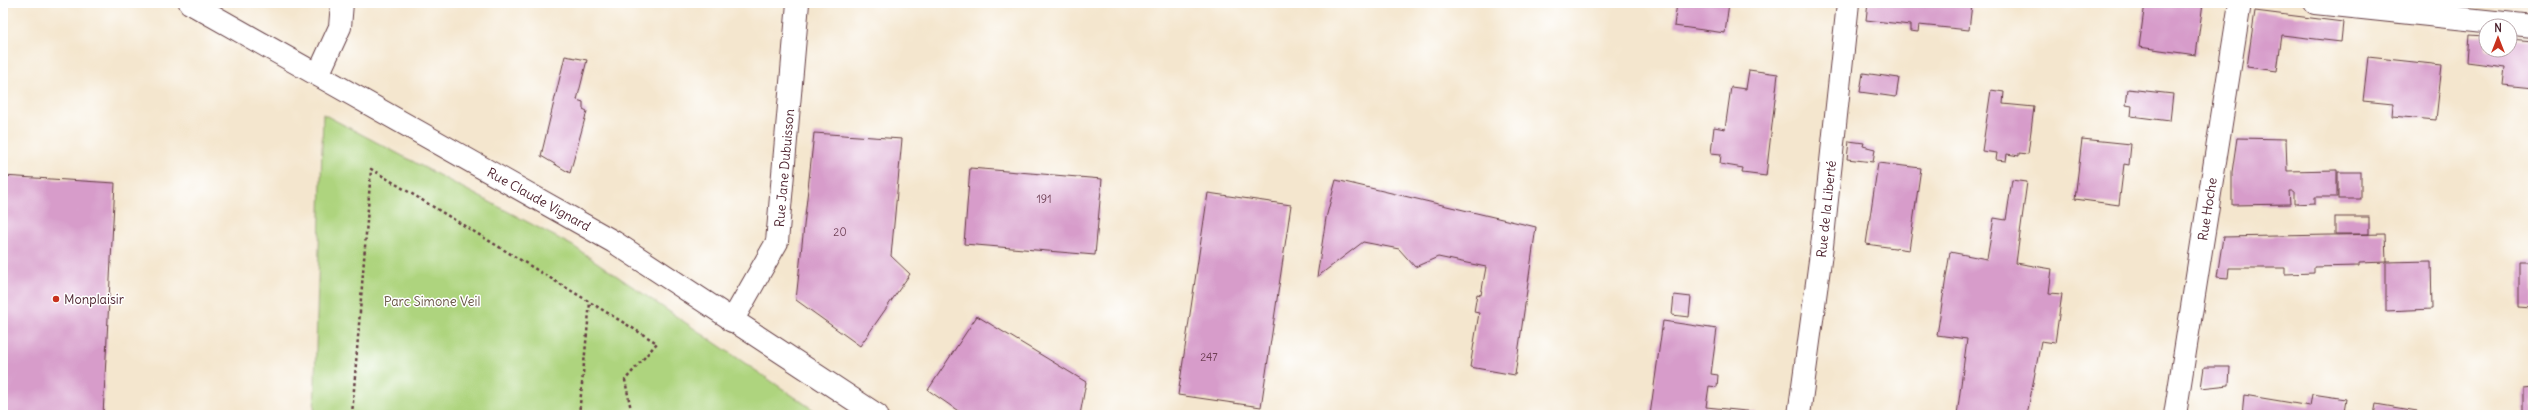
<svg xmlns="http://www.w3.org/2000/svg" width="2536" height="418" viewBox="0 0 2536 418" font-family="Delius,sans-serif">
  <rect width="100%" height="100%" fill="#fff"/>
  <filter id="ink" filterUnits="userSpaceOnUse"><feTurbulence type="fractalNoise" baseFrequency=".025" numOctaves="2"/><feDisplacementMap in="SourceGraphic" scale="8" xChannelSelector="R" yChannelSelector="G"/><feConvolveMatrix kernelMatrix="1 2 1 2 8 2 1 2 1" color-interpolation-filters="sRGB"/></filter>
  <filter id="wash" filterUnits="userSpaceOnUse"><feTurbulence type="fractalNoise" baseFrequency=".012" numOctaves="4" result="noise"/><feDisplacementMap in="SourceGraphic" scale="16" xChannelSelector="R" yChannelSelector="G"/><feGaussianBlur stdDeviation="0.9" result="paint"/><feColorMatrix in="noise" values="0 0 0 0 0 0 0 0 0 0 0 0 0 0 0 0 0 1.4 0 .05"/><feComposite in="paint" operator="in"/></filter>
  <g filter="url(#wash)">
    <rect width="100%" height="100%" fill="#f4e6ce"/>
    <polygon fill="#aed47e" stroke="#7c7a54" points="323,114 573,246 821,415 314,415"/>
    <g id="blocks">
      <g fill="#d79cca">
        <polygon points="1677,3 1729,3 1725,33 1674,26"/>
        <polygon points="1868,3 1972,4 1969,30 1919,25 1918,32 1910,31 1910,25 1866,20"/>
        <polygon points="2145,3 2203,3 2196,55 2139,47"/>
        <polygon points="2255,11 2343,22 2341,42 2282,35 2277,71 2247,67"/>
        <polygon points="2469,35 2486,36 2486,50 2510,50 2510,39 2533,41 2533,88 2503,85 2505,67 2467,62"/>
        <polygon points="565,56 587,60 577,100 583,102 583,109 587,111 570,173 541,156"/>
        <polygon points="2368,57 2442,65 2436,120 2392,116 2393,104 2363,101"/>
        <polygon points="1749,70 1778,74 1766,176 1742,173 1743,168 1720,164 1721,154 1711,153 1714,127 1725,129 1731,87 1746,89"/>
        <polygon points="1863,73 1899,78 1896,97 1860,92"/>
        <polygon points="2128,89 2173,94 2170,121 2131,116 2132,106 2126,105"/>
        <polygon points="1991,90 2004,92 2003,104 2034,107 2028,154 2019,153 2019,156 2007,154 2006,161 1996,160 1997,153 1982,151"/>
        <polygon points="814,133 902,139 891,256 910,274 860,346 796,300"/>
        <polygon points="2237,138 2286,139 2287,171 2337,170 2337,197 2315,197 2315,203 2294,204 2294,191 2289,191 2290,204 2232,205 2232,172"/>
        <polygon points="2082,139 2131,144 2129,165 2124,164 2119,205 2075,199"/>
        <polygon points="1849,141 1864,143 1863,146 1875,149 1873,162 1847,159"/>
        <polygon points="1878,163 1921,168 1909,250 1866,244"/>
        <polygon points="970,168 1102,179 1095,255 964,244"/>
        <rect x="2338" y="172" width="23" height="27"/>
        <polygon points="3,176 115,183 103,415 3,415"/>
        <polygon points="1336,180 1536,227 1515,375 1470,367 1479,313 1474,312 1477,294 1481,295 1486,267 1438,257 1415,267 1399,249 1363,242 1317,277 1326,218"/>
        <polygon points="2012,180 2027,182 2016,263 2052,269 2049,293 2062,294 2055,343 2041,341 2027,415 1957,415 1967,339 1937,335 1950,252 1987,259 1994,218 2006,220"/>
        <polygon points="1208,193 1291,205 1261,407 1178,395"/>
        <rect x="2335" y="217" width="34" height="17"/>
        <polygon points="2385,234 2386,262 2359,263 2359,266 2314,267 2314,273 2285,274 2285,268 2229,268 2228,278 2217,277 2223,237"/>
        <polygon points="2431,261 2432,309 2386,311 2386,262"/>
        <polygon points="2519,261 2533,261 2533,308 2519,307"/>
        <polygon points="1674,295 1691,297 1689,317 1672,315"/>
        <polygon points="977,316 1086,382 1080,415 964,415 928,390"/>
        <polygon points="1663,321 1717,329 1711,374 1718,375 1717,387 1709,386 1706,407 1756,412 1755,415 1650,415"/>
        <polygon points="2204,367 2230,367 2229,385 2201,388"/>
        <polygon points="2533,388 2533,415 2523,415 2523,389"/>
        <polygon points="2312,394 2346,399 2344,411 2369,415 2242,415 2244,395 2310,406"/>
        <polygon points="2376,404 2417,411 2416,415 2374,415"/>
      </g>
    </g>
  </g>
  <g filter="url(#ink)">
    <use href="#blocks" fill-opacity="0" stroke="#643d43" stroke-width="1"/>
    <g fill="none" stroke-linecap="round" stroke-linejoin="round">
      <g stroke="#643d43" stroke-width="24">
        <g id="minor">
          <polyline points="190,3 614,242 877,415"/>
          <polyline points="2315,3 2533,26"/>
          <polyline points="318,75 340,27 342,3"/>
          <polyline points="732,321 777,242 798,3"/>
          <polyline points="1799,415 1822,246 1848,3"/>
          <polyline points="2175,415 2240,3"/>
        </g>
      </g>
      <g stroke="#643d43" stroke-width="2.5" stroke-dasharray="3 3" stroke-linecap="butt">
        <polyline points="352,415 371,169 657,343 625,380 632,415"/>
        <polyline points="579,415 590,302"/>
      </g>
      <use href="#minor" stroke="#fff" stroke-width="22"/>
    </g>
  </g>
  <circle fill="#c8321e" stroke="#fff" stroke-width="1.5" cx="56" cy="299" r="4"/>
  <g text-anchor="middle" stroke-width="3" stroke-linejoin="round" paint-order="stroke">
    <g font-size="11" fill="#6d3e53">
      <text x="1044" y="203">191</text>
      <text x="840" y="236">20</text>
      <text x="1209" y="361">247</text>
    </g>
    <g font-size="13" fill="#4a1f2b" stroke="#fff">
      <text transform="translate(784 168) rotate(-85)" y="5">Rue Jane Dubuisson</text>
      <text transform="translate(539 199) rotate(29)" y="5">Rue Claude Vignard</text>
      <text transform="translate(1826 209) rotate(-84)" y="5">Rue de la Liberté</text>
      <text transform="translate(2207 209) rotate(-81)" y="5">Rue Hoche</text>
    </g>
    <g font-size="13" fill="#4a1f2b" stroke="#fff" text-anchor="start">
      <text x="64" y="304">Monplaisir</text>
    </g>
    <g font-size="13" fill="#685544" stroke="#fff">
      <text x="432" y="306">Parc Simone Veil</text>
    </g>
  </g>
  <rect width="2536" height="418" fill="none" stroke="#fff" stroke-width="16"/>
  <g transform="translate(2498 38)"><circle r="19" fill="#ffffff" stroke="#b7a5aa"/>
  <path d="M0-3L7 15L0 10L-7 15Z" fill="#c8321e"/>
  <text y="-6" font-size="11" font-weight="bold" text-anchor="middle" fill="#4a1f2b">N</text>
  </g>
</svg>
